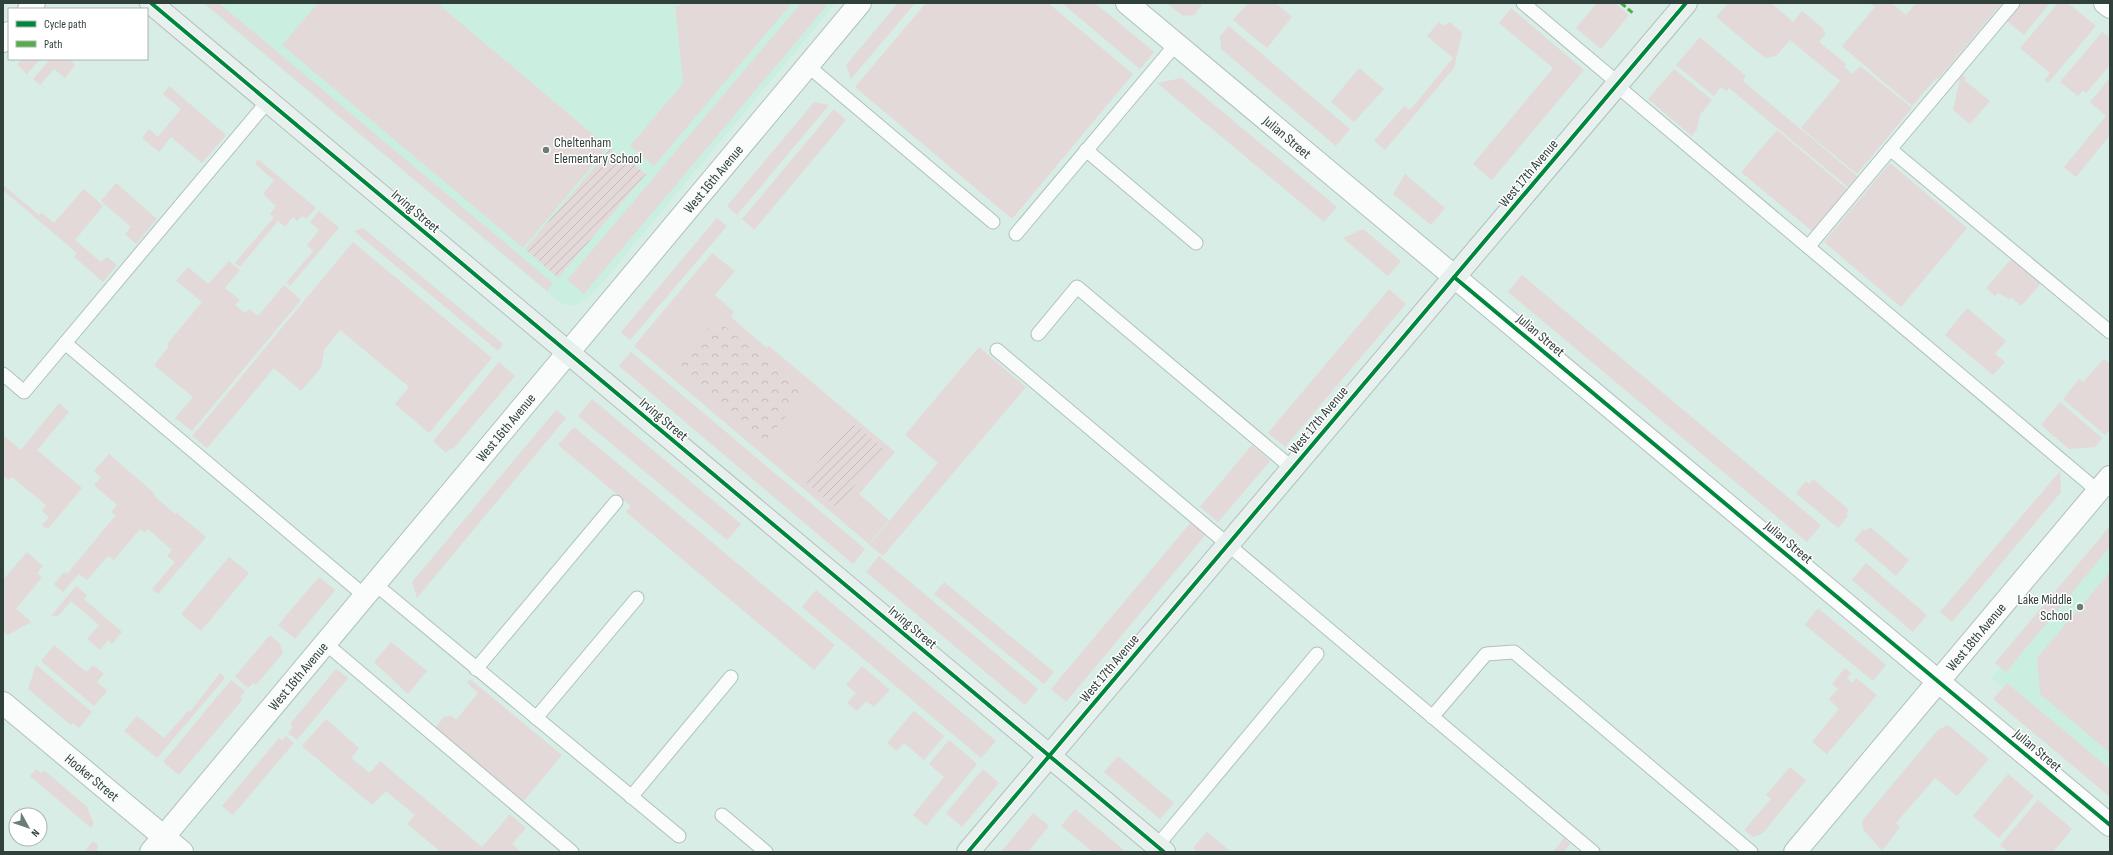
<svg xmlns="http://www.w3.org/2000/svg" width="2113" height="855" viewBox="0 0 2113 855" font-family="'Sofia Sans Condensed',sans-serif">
  <defs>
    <pattern id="park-crowns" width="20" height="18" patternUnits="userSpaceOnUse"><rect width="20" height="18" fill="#e4d9d9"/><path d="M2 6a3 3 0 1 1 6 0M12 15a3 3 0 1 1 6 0" fill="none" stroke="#c4bbbb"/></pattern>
    <pattern id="garden-furrows" width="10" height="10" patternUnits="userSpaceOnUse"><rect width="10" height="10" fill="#e4d9d9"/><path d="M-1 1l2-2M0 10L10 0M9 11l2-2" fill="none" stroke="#c4bbbb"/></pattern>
  </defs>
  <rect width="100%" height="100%" fill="#d7ede5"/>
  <g fill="#caefe1">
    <polygon points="203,3 836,3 591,296 576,306 562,304"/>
    <polygon points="2110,536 2110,778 1991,678"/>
  </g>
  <g fill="#e4d9d9">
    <polygon points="204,3 219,3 553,283 547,291"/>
    <polygon points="318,3 437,3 608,147 523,248 282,45"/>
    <polygon points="680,3 792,3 654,166 630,146 683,83 675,6 680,5"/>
    <polygon points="801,3 829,3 584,294 567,280"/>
    <polygon points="898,3 915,3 851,79 846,65"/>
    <polygon points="926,3 1048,3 1133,74 1012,219 855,87"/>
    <polygon points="1062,3 1095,3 1154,52 1140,69"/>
    <polygon points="1167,3 1200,3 1202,5 1194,15 1183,16"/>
    <polygon points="1248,3 1276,3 1292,17 1267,48 1233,20"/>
    <polygon points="1597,3 1615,3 1629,15 1601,49 1576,28"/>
    <polygon points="1728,3 1771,3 1793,22 1802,11 1824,29 1823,31 1826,34 1819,42 1846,64 1844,67 1853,74 1860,66 1912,108 1857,174 1801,128 1840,81 1790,40 1776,56 1765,58 1716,17"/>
    <polygon points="1870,3 1895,3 1894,5 1906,15 1916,3 2002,3 1938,79 1936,78 1912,106 1842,46 1875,7"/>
    <polygon points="2022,3 2050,3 2024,35 2007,21"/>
    <polygon points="2058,3 2068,3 2096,26 2048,83 2045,80 2050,73 2020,48"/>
    <polygon points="1511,8 1584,70 1492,180 1473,164 1553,68 1499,23"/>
    <polygon points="1439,22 1443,26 1450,22 1462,33 1454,68 1385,150 1374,141 1404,106 1410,110 1453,58 1427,36"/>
    <polygon points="1229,26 1350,129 1336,146 1221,49 1220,36"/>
    <polygon points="2102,32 2110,38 2110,65 2086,93 2083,90 2078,96 2060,82"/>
    <polygon points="1700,37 1746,76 1743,81 1858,177 1849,188 1729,88 1726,91 1721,87 1714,96 1676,65"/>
    <polygon points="22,59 40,59 27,74 17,65"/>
    <polygon points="50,59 70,59 70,60 75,65 65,78 54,69 40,85 33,79"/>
    <polygon points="1359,68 1384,89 1354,122 1331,102"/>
    <polygon points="1674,69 1712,100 1700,115 1697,129 1692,136 1648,99"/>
    <polygon points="1961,74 1966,78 1964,80 1990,101 1970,124 1953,110"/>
    <polygon points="1182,78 1337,207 1324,222 1157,83"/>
    <polygon points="2110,78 2110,135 2076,177 2064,167 2106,116 2090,102"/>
    <polygon points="169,86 226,135 202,163 171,137 159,152 142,138 149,129 158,137 181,109 163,94"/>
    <polygon points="814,102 829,105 737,215 727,206"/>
    <polygon points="834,109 846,120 754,230 742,219"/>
    <polygon points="1777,130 1847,189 1812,231 1741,172"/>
    <polygon points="258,159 316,208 306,219 302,216 297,221 293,217 285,227 278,221 240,267 235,263 274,217 270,214 276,206 263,194 274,180 255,164"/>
    <polygon points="1890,163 1967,228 1901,307 1824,242"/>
    <polygon points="1405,174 1445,208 1431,225 1393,194"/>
    <polygon points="116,183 157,219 136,244 125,234 131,227 101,201"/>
    <polygon points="3,185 39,215 42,213 54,223 84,189 103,206 75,240 101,262 107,257 117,265 103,282 74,257 77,253 3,190"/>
    <polygon points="319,211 339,228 290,286 286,283 313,251 307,245 319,230 310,222"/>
    <polygon points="717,218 727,226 630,340 621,332"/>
    <polygon points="363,228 503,344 498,351 354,231"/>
    <polygon points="1363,229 1401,261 1388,276 1343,238"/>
    <polygon points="353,242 492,358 429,433 395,404 409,387 340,330 324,350 321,368 301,391 274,368 207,448 192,436"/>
    <polygon points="712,253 735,271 715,295 734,312 731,317 767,348 769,346 895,452 859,494 889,520 869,544 634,346"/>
    <polygon points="2013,257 2042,282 2021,306 2011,297 2009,299 1998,293 1995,296 1986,288"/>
    <polygon points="229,261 240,270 225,288 240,300 235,305 245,313 249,309 258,316 284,285 301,300 192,431 175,418 193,397 154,365 169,346 167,344 202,302 176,281 188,267 208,284"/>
    <polygon points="1522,275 1821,525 1807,542 1508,292"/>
    <polygon points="1389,289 1406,304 1285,447 1268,433"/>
    <polygon points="1967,308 2006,341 1995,354 2005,362 1993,375 1945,335"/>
    <polygon points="979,347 1026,387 883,556 869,545 938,463 905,435"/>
    <polygon points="631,352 865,549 853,564 619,366"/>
    <polygon points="2104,359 2110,364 2110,429 2105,435 2063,399 2079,379 2083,382"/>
    <polygon points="499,362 515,376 453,449 451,448 446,453 433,441"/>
    <polygon points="592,399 741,524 727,540 578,416"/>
    <polygon points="2060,402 2102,438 2095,447 2069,449 2041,425"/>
    <polygon points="59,403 69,412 37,450 82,488 48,529 42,525 49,517 42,511 46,505 12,477 9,480 3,476 3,435 21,450"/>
    <polygon points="556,410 566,418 417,598 412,582"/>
    <polygon points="574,427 835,645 814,670 626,512 631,506 558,445"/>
    <polygon points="1252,445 1270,461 1218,522 1200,507"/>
    <polygon points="109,454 155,494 154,496 175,514 177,513 206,537 158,594 152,589 175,562 167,556 172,550 148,529 145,532 140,529 114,560 108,556 87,580 79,574 63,592 54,584 64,572 67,574 116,515 111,512 117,505 94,485 101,477 94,471"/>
    <polygon points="2060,471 2061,492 1952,622 1940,612"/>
    <polygon points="1813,479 1849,510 1846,514 1848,516 1838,528 1796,493 1806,481 1809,484"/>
    <polygon points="1192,521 1207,533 1066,702 1051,689"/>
    <polygon points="2110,526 2110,547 2006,672 1995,663"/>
    <polygon points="1870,527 1909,560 1896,576 1854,540 1863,529 1866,531"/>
    <polygon points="27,552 43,566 37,573 42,577 16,609 31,622 8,635 3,631 3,580"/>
    <polygon points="879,556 1038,689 1025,705 866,572"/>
    <polygon points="229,557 249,573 201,631 181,614"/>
    <polygon points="1866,563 1927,615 1913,632 1852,580"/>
    <polygon points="2110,572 2110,753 2040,694 2037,658"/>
    <polygon points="319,577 335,590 295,639 278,625"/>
    <polygon points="944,582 1054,672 1044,684 934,594"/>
    <polygon points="76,586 87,595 84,599 122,632 112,644 108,640 100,650 87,639 99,625 71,601 58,616 51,616"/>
    <polygon points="816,590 996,741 981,758 802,607"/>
    <polygon points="1818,608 1886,665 1873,681 1805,625"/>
    <polygon points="270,635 280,644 283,653 256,685 253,683 248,688 235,676"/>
    <polygon points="391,642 427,671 408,694 374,662"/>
    <polygon points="54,645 86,672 93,665 104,674 97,682 107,691 94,706 41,661"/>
    <polygon points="36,665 92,712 79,728 73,723 71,725 28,689"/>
    <polygon points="862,666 890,690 874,707 866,701 857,711 847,703 856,693 846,685"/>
    <polygon points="1845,668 1851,673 1847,678 1852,683 1856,678 1877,695 1827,754 1812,742 1839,709 1829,699 1838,689 1832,684"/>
    <polygon points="336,669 348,678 297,740 288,733 293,727 290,724"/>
    <polygon points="220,673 225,678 157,758 124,731 137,716 164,738 188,711 190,712"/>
    <polygon points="470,679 562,755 522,803 434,729 445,716 447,717 450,715 456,720 478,693 467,683"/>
    <polygon points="231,680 245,691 240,697 243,699 179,775 163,762"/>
    <polygon points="2007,683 2110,769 2110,797 1993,699"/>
    <polygon points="914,711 944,736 924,760 904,743 897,751 887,743"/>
    <polygon points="326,719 359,748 351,758 370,773 380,761 482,847 477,852 441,852 407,824 415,815 386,791 372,805 302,746"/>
    <polygon points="1948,725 1989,759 1957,796 1935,778 1896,823 1900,827 1882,851 1863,829 1862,821 1938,730"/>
    <polygon points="286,736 294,743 233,815 222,806 279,738 282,740"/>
    <polygon points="949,740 977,764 926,826 913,815 944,777 929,764"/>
    <polygon points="1118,756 1174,803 1160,819 1104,772"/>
    <polygon points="1790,767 1806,780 1763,833 1753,837 1744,830 1771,799 1766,795"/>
    <polygon points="36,769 41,773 44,770 87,807 94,824 91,828 30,776"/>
    <polygon points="983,769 999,783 962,827 946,813"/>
    <polygon points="2008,774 2034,796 1999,838 1973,816"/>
    <polygon points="2038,800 2072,829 2053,852 2008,852 2000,845"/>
    <polygon points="1075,809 1126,852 1093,852 1061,826"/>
    <polygon points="1033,813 1049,826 1028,852 1001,852"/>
    <polygon points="510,814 526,828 512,844 520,851 478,852"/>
    <polygon points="1207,832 1231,852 1198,852 1193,848"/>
    <polygon points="1564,838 1570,844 1564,852 1553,852"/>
    <polygon points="93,841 98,845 97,852 84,852"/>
  </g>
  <polygon fill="url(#park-crowns)" points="716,319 805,394 762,445 673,369"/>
  <g fill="url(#garden-furrows)">
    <polygon points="610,149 619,156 622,154 646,174 558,278 525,249"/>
    <polygon points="852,422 885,450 836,507 803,480"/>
  </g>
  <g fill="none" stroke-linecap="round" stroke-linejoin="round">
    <g stroke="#afc1bb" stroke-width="15">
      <g id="lane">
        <polyline points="1523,3 1618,83"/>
        <polyline points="808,66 993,222"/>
        <polyline points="1616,85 2098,491"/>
        <polyline points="1890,149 2110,332"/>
        <polyline points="1086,150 1196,243"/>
        <polyline points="1016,234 1176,44"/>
        <polyline points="1808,247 2013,3"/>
        <polyline points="1038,334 1077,287 1292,468"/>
        <polyline points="65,343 365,596"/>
        <polyline points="997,350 1593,852"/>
        <polyline points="3,374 24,392 268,101"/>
        <polyline points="375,584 679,836"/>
        <polyline points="325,643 572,852"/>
        <polyline points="476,669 616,502"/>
        <polyline points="1432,717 1486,654 1514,652 1751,852"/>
        <polyline points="536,718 637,598"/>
        <polyline points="631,797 731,677"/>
        <polyline points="722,815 766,852"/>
        <polyline points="1157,846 1317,654"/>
      </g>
    </g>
    <g stroke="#afc1bb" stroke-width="24">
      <g id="street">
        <path id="s1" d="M 1127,3 L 2110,825"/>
        <polyline points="2105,3 2110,7"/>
        <polyline points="29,9 34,3"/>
        <polyline points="3,41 9,33"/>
        <path id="s2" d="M 3,703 L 182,852"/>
        <path id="s3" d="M 151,852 L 860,3"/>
        <path id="s4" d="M 1795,852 L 2110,477"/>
      </g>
    </g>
    <g stroke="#afc1bb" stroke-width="24">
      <g id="secondary">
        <polyline points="151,3 1164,852"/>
        <polyline points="968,852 1686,3"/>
      </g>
    </g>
    <use href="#lane" stroke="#f9fcfb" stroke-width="13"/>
    <use href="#street" stroke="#f9fcfb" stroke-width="22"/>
    <use href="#secondary" stroke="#e8f0ee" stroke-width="22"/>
    <polyline stroke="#54ad46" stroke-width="3" stroke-dasharray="6 3" stroke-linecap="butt" points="1621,3 1634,14"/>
    <g stroke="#fff" stroke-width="6">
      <g id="cycleway">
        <polyline points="151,3 1164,852"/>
        <polyline points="1454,277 2110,825"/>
        <polyline points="968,852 1686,3"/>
      </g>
    </g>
    <use href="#cycleway" stroke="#00873e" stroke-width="4"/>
  </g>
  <g fill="#6a7d76" stroke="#fff" stroke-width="1.5">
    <circle cx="546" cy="150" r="4"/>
    <circle cx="2080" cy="607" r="4"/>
  </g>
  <g text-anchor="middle" stroke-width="3" stroke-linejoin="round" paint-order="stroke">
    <g font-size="14" fill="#30403a" stroke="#fff">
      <text dy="5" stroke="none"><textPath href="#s1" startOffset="209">Julian Street</textPath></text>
      <text transform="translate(1528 173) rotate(-50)" y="5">West 17th Avenue</text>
      <text dy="5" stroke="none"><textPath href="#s3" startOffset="877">West 16th Avenue</textPath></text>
      <text transform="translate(416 211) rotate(40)" y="5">Irving Street</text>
      <text transform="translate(1541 335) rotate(40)" y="5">Julian Street</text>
      <text transform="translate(664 419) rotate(40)" y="5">Irving Street</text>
      <text transform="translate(1318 420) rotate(-50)" y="5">West 17th Avenue</text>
      <text dy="5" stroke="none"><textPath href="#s3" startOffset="553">West 16th Avenue</textPath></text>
      <text transform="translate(1789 542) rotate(40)" y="5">Julian Street</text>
      <text transform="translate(913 627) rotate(40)" y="5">Irving Street</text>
      <text dy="5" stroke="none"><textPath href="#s4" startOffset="281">West 18th Avenue</textPath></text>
      <text transform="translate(1109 668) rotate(-50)" y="5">West 17th Avenue</text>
      <text dy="5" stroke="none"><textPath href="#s3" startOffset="229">West 16th Avenue</textPath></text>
      <text transform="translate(2038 750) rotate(40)" y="5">Julian Street</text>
      <text dy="5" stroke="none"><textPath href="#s2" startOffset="116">Hooker Street</textPath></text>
    </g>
    <g font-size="14" fill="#30403a" stroke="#fff" text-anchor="start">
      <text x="554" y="147">Cheltenham<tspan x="554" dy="16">Elementary School</tspan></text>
      <text x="2072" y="604" text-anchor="end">Lake Middle<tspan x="2072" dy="16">School</tspan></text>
    </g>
  </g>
  <rect width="2113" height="855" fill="none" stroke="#30403a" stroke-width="8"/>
  <rect x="8" y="8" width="140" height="52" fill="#ffffff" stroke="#acb3b0"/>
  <rect x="16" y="21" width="20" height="6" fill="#00873e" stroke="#acb3b0"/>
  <text x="44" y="28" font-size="12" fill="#30403a">Cycle path</text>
  <rect x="16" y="41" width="20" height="6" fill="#54ad46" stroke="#acb3b0"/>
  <text x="44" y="48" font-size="12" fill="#30403a">Path</text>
  <g transform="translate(28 827) rotate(130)"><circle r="19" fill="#ffffff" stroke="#acb3b0"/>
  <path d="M0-3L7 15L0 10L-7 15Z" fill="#6a7d76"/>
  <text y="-6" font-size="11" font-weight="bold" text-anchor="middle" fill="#30403a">N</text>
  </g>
</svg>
